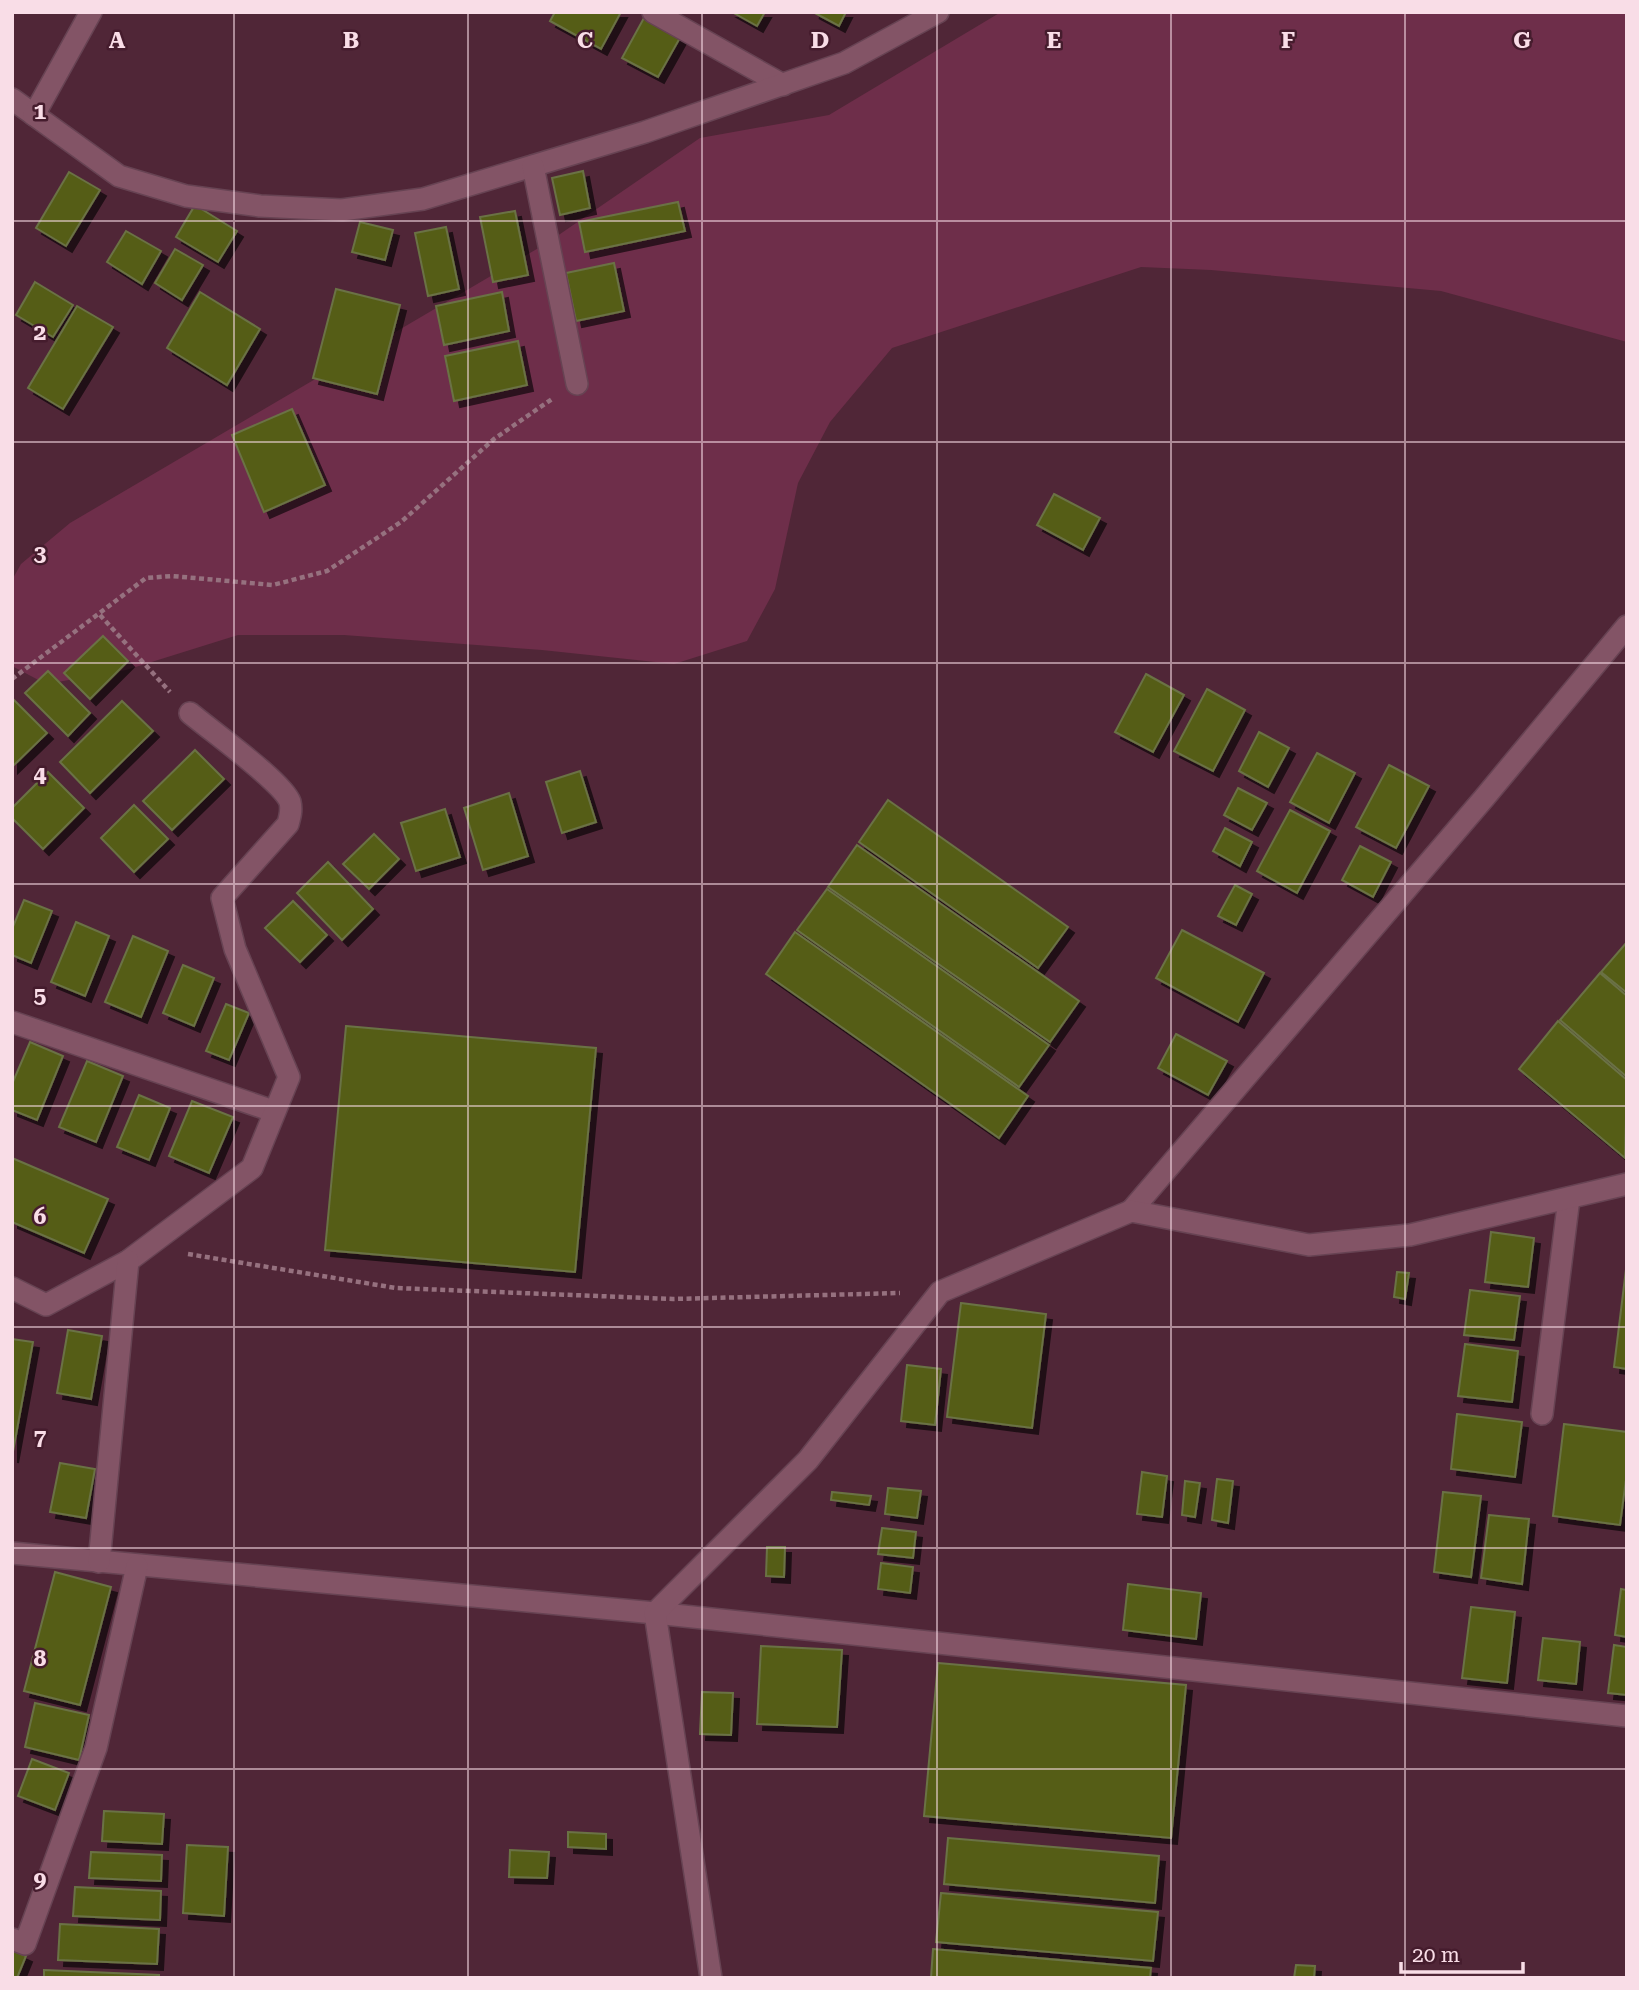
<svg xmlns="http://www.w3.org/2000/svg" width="1639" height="1990" viewBox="0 0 1639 1990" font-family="'Roboto Serif',serif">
  <defs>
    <filter id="shadow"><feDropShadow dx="6" dy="6" stdDeviation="0" flood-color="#0009"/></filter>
  </defs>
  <rect width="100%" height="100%" fill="#502637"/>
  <polygon fill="#6e2e4a" points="1001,12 1627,12 1627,342 1441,291 1211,270 1141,267 892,348 830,422 798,483 775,589 747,641 674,664 542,650 344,635 238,635 126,670 46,684 12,666 12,580 21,564 70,523 547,243 700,138 829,115"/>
  <g fill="#555d19" stroke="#6b7244" stroke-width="2" filter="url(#shadow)">
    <polygon points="555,12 621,12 601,49 550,21"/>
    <polygon points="732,12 765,12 757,26"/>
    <polygon points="813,12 846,12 839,26"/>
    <polygon points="645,16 681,36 658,77 622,58"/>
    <polygon points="583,171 590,208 560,215 552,178"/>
    <polygon points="69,172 100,190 66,246 36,228"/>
    <polygon points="678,202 685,231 585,252 579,222"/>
    <polygon points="195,205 237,231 218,262 176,237"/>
    <polygon points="515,211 528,275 493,282 480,217"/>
    <polygon points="360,222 393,230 385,260 352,252"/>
    <polygon points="446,227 459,289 428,296 415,233"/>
    <polygon points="126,231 161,251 142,284 107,262"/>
    <polygon points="175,249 203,265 182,300 155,283"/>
    <polygon points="614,263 624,311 576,321 566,273"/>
    <polygon points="35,282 73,305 53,337 16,315"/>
    <polygon points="336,289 400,305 377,394 313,378"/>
    <polygon points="200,292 260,329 227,385 167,348"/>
    <polygon points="502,292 509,331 444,345 436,306"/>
    <polygon points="77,306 113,327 63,409 28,388"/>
    <polygon points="518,341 527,385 454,401 445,356"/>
    <polygon points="292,409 325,485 264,512 232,435"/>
    <polygon points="1054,494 1100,518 1083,550 1037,525"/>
    <polygon points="103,636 128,661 90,699 64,673"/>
    <polygon points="48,671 90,713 68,736 25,693"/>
    <polygon points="1146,674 1184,695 1153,752 1115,732"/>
    <polygon points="1207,689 1245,710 1213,771 1174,751"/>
    <polygon points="12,698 47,733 12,767"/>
    <polygon points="122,701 153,731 90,793 60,762"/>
    <polygon points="1259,732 1289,748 1268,787 1239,771"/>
    <polygon points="195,750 224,779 172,830 143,801"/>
    <polygon points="1317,753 1355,773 1329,823 1290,802"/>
    <polygon points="1389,765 1429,786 1396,848 1356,827"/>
    <polygon points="580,771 596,822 562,833 546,782"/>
    <polygon points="48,772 84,808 43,849 12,818 12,808"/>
    <polygon points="1238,788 1267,803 1252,830 1224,815"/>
    <polygon points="509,793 528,856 483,870 464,808"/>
    <polygon points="888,800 1068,927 1038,968 859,842"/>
    <polygon points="134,805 168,839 134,872 101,838"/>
    <polygon points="445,809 460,857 416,871 401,823"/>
    <polygon points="1290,810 1330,831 1297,893 1257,871"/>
    <polygon points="1225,828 1252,842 1240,866 1213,851"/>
    <polygon points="374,834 399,859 369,889 343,864"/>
    <polygon points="857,845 1079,1001 1050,1042 828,887"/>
    <polygon points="1360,846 1391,862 1373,897 1342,880"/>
    <polygon points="328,862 373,909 342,940 297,893"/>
    <polygon points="1235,885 1252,894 1236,925 1218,916"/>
    <polygon points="827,889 1049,1045 1019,1087 797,930"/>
    <polygon points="24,900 52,911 31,963 12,955 12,929"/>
    <polygon points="293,901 327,935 300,962 265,928"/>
    <polygon points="76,922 109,936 85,996 51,982"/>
    <polygon points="1182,930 1264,973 1238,1022 1156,978"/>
    <polygon points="795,932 1028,1096 999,1138 766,974"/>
    <polygon points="133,936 168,951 141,1017 105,1002"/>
    <polygon points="1627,942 1627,993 1601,972"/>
    <polygon points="183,965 214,978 194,1026 163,1013"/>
    <polygon points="1600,973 1627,996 1627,1077 1560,1020"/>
    <polygon points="226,1004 249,1013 229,1060 206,1051"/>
    <polygon points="1558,1021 1627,1080 1625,1158 1519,1069"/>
    <polygon points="346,1026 596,1048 575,1272 325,1250"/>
    <polygon points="1176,1034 1227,1061 1208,1095 1158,1068"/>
    <polygon points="30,1042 63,1056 37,1120 12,1110 12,1084"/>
    <polygon points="87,1061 123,1076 96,1142 59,1127"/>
    <polygon points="139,1095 170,1108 149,1160 117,1147"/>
    <polygon points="192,1101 233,1117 209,1173 169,1156"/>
    <polygon points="12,1158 108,1199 84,1253 12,1222"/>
    <polygon points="1491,1232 1534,1238 1528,1287 1485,1282"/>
    <polygon points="1627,1261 1627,1369 1614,1367"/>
    <polygon points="1397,1272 1409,1273 1405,1299 1394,1297"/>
    <polygon points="1470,1290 1520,1296 1514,1340 1464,1335"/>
    <polygon points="961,1303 1046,1314 1032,1428 947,1417"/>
    <polygon points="68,1330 102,1336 91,1399 57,1393"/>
    <polygon points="12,1339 33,1342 12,1457"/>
    <polygon points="1465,1344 1518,1351 1512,1402 1458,1396"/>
    <polygon points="907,1365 941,1369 935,1425 901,1421"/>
    <polygon points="1457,1414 1522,1422 1515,1477 1451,1469"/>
    <polygon points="1564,1424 1627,1432 1627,1472 1620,1525 1553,1516"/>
    <polygon points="60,1463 95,1469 86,1518 50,1512"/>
    <polygon points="1142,1472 1167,1476 1162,1517 1137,1514"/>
    <polygon points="1217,1479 1233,1481 1228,1523 1212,1520"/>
    <polygon points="1185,1481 1200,1483 1195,1517 1182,1515"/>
    <polygon points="888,1488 921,1491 917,1518 885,1514"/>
    <polygon points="832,1492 871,1496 869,1505 831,1500"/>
    <polygon points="1443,1492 1481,1496 1471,1577 1434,1572"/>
    <polygon points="1489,1515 1529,1519 1522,1584 1481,1578"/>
    <polygon points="882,1528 916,1532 913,1558 878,1554"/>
    <polygon points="767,1547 785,1547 784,1577 766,1576"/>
    <polygon points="881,1563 913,1567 910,1593 878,1589"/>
    <polygon points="55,1572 111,1587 80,1705 24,1691"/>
    <polygon points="1128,1584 1201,1593 1196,1639 1123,1630"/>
    <polygon points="1621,1589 1627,1590 1627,1637 1615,1635"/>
    <polygon points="1471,1607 1515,1612 1507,1683 1462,1678"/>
    <polygon points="1543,1638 1580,1642 1576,1684 1538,1680"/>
    <polygon points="1614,1645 1627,1647 1627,1695 1608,1693"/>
    <polygon points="761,1646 842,1650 837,1727 757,1724"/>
    <polygon points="938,1663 1186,1685 1171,1838 924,1816"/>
    <polygon points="702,1692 733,1693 731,1735 700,1734"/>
    <polygon points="35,1703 89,1715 79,1760 25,1747"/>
    <polygon points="32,1759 69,1773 55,1810 18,1796"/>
    <polygon points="104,1811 164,1814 162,1844 102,1841"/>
    <polygon points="568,1832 606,1834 606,1849 568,1847"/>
    <polygon points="948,1838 1159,1856 1155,1903 944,1884"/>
    <polygon points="187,1845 228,1847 224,1916 183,1913"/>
    <polygon points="510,1850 549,1852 547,1878 509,1877"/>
    <polygon points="91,1852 162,1855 161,1881 89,1878"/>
    <polygon points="75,1887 161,1891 160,1920 73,1916"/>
    <polygon points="941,1893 1158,1912 1153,1961 936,1942"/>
    <polygon points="60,1924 159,1929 157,1964 58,1960"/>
    <polygon points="933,1949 1151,1968 1150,1978 931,1978"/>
    <polygon points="12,1950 26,1956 17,1978 12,1978"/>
    <polygon points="1296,1965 1315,1966 1314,1978 1294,1978"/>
    <polygon points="44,1970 159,1975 159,1978 44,1978"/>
  </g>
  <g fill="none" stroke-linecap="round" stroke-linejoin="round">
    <g stroke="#674353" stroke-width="24">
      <g id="minor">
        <polyline points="653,12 783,85"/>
        <polyline points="12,99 119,176 186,196 260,206 342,210 423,199 645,132 844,63 938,12"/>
        <polyline points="34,115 91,12"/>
        <polyline points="533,166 577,384"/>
        <polyline points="12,1022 273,1111"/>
        <polyline points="1131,1211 1485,797 1627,626"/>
        <path d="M 12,1288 L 46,1305 L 128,1261 L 252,1168 L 289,1077 L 235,949 L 222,898 L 288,824 C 290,817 292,810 290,802 C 283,782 210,730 190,713"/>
        <polyline points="1542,1414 1569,1198"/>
        <polyline points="12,1553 655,1613 1627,1716"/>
        <polyline points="99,1562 128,1261"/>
        <polyline points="12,1939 25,1944 96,1748 137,1566"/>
        <polyline points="711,1978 655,1613 808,1460 940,1292 1131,1211 1309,1245 1410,1235 1627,1184"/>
      </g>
    </g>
    <g stroke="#96717f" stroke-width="4.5" stroke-dasharray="5 3.5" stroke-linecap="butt">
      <polyline points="100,615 170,692"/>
      <polyline points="12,679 146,578 172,576 273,585 327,571 401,522 494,439 552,399"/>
      <polyline points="188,1254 396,1288 673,1299 900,1293"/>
    </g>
    <use href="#minor" stroke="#835466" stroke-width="21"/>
  </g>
  <path fill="none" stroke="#f9dde7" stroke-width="2" stroke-opacity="0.55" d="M 234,12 L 234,1978M 468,12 L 468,1978M 702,12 L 702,1978M 937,12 L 937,1978M 1171,12 L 1171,1978M 1405,12 L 1405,1978M 12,221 L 1627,221M 12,442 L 1627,442M 12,663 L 1627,663M 12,884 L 1627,884M 12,1106 L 1627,1106M 12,1327 L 1627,1327M 12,1548 L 1627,1548M 12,1769 L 1627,1769"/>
  <g font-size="23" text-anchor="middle" font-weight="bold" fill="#f9dde7" stroke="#451c2d" stroke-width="5" stroke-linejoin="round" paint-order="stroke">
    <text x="117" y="48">A</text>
    <text x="351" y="48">B</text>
    <text x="585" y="48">C</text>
    <text x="820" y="48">D</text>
    <text x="1054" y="48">E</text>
    <text x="1288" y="48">F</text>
    <text x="1522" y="48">G</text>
    <text x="40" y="119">1</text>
    <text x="40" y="340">2</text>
    <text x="40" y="561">3</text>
    <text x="40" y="782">4</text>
    <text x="40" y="1003">5</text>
    <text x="40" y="1224">6</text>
    <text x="40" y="1445">7</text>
    <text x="40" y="1666">8</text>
    <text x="40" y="1887">9</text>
  </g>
  <rect width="1639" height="1990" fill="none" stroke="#f9dde7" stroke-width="28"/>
  <path d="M1401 1962v10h122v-10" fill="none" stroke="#f9dde7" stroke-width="3.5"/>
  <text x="1412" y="1962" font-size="21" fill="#f9dde7" stroke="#451c2d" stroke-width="5" paint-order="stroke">20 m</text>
</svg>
